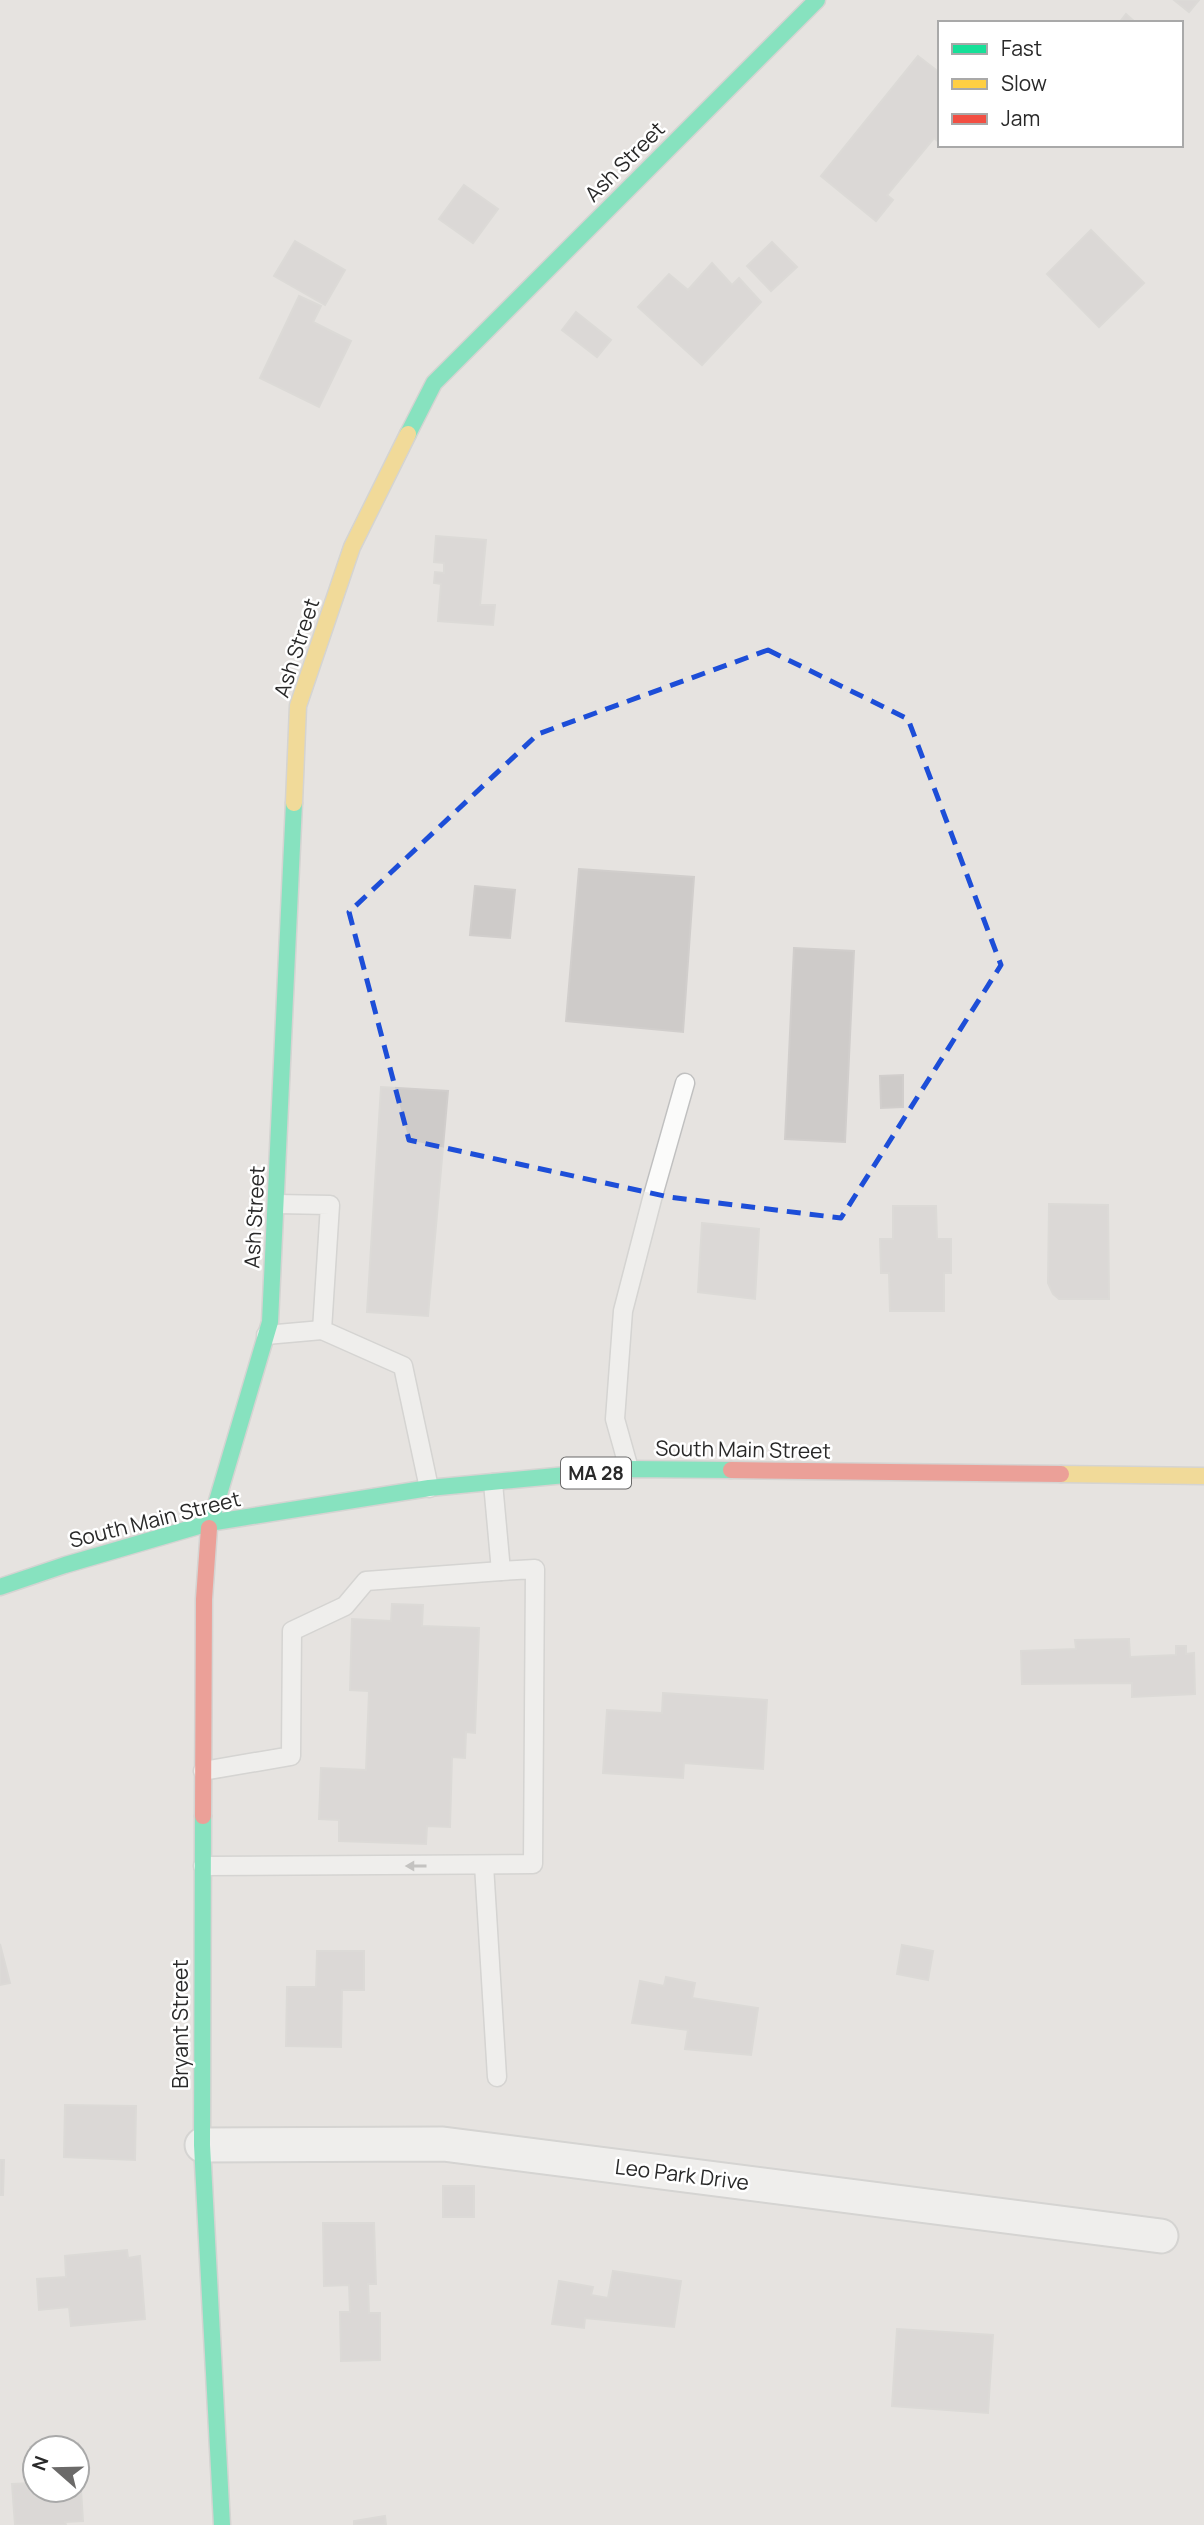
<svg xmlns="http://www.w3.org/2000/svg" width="1204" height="2525" viewBox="0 0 1204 2525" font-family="Manrope,sans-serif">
  <rect width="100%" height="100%" fill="#e6e3e0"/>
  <g fill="#cecbc9" stroke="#d1cecc" stroke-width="2" fill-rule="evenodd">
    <polygon points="1174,0 1199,0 1189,12"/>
    <polygon points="1126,14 1136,23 1119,23"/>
    <polygon points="918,56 940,73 940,143 934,138 887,195 893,200 876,221 821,176"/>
    <polygon points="464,185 498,209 473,243 439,219"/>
    <polygon points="1091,230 1144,283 1099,327 1047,274"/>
    <polygon points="295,241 345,270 325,305 274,276"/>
    <polygon points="772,242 797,267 771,291 747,266"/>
    <polygon points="712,263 732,285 739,278 761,302 702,365 638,307 669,274 688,290"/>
    <polygon points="299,296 321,306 313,322 351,341 319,407 260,378"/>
    <polygon points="576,312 611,340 597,357 562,330"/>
    <polygon points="436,536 486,540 480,605 495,605 493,625 438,621 441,584 434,583 435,572 444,573 444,563 434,562"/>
    <polygon points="579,869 694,877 683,1032 566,1021"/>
    <polygon points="475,886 515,890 510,938 470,935"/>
    <polygon points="794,948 854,951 845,1142 785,1139"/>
    <polygon points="903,1075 903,1107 881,1108 880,1076"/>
    <polygon points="381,1087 448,1091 428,1316 367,1312"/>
    <polygon points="1049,1204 1108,1205 1109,1299 1059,1299 1053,1294 1048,1283"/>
    <polygon points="893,1206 936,1206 937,1239 951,1239 951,1273 944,1273 944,1311 890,1311 889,1273 881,1273 880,1239 893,1239"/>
    <polygon points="702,1223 759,1229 755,1299 698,1292"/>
    <polygon points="392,1604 423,1605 422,1626 479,1628 475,1733 466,1732 465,1758 452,1757 450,1827 427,1826 426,1844 339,1841 339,1820 319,1819 321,1768 366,1770 369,1691 350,1690 352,1619 391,1621"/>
    <polygon points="1129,1639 1130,1657 1176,1655 1176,1646 1186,1646 1186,1654 1194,1653 1195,1694 1132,1697 1132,1683 1022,1684 1021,1651 1076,1649 1075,1640"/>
    <polygon points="663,1693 767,1700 763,1769 684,1763 683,1778 603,1773 607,1710 662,1713"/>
    <polygon points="0,1944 10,1983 0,1985"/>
    <polygon points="902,1945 933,1951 928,1980 897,1974"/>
    <polygon points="317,1951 364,1951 364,1990 342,1990 341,2047 286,2046 287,1987 316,1987"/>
    <polygon points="666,1977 695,1983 692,1998 758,2008 751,2055 685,2049 688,2030 632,2023 640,1981 664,1986"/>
    <polygon points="65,2105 136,2106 135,2160 64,2157"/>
    <polygon points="0,2160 4,2160 3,2195 0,2195"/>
    <rect x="443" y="2186" width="31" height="31"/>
    <polygon points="323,2223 374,2223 376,2284 368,2284 369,2313 380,2313 380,2360 341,2361 340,2312 350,2312 349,2285 324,2286"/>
    <polygon points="127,2250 128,2258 140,2256 145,2319 71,2326 69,2307 39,2310 37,2279 66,2277 65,2256"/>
    <polygon points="613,2271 681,2281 674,2327 585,2318 584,2328 552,2324 559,2281 593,2287 591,2295 608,2298"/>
    <polygon points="897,2329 993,2335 988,2413 892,2406"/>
    <path d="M 78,2443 L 83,2521 L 65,2522 L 66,2525 L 15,2525 L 12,2484 L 33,2483 L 30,2447 ZM 35,2448 L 77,2448 L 77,2490 L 35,2490 Z"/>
    <polygon points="385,2516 386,2525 354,2525 354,2521"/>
  </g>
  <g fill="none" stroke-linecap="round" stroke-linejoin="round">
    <g stroke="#c0c0c0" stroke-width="21">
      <g id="lane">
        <polyline points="277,1204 330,1205 322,1330 403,1366 429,1488"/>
        <polyline points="266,1335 322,1330"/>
        <polyline points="629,1469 615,1419 623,1311 652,1199 685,1083"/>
        <polyline points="203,1771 291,1756 292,1631 345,1606 366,1581 501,1571"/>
        <polyline points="484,1865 497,2077"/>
        <polyline points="203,1866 533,1864 535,1569 501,1571 493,1483"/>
      </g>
    </g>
    <g stroke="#c0c0c0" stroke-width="37">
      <polyline id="street" points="202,2145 443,2144 1161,2236"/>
    </g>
    <g stroke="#c0c0c0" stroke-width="19">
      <g id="fast">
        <polyline points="408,434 434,383 817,0"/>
        <polyline points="209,1528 270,1322 294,803"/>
        <polyline points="0,1587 65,1565 209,1523 429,1488 629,1469 731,1470"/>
        <polyline points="203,1816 202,2145 222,2525"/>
      </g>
    </g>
    <g stroke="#c0c0c0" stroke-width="19">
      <g id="slow">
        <polyline points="294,803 298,706 352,547 408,434"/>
        <polyline points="1061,1474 1204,1476"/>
      </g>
    </g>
    <g stroke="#c0c0c0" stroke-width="19">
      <g id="jam">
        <polyline points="731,1470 1061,1474"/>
        <polyline points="203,1816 204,1599 209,1528"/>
      </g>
    </g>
    <use href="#lane" stroke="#fbfbfa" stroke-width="18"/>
    <use href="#street" stroke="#fbfbfa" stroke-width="33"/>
    <use href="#fast" stroke="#16e098" stroke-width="16"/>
    <use href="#slow" stroke="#ffcf43" stroke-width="16"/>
    <use href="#jam" stroke="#f24e42" stroke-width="16"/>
  </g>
  <defs><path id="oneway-solid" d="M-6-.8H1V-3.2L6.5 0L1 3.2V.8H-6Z" transform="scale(1.75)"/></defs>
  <use fill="#9c9c9c" href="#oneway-solid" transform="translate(416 1866) rotate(180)"/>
  <path d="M0 0H1204V2525H0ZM 768,650 L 908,719 L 1001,965 L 841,1218 L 669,1197 L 409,1140 L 349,912 L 538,734 Z" fill="#e6e3e0" fill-opacity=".55" fill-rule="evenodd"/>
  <path fill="none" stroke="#1d4ed8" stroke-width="5" stroke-dasharray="14 9" stroke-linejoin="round" d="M 768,650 L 908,719 L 1001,965 L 841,1218 L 669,1197 L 409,1140 L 349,912 L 538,734 Z"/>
  <g text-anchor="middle" stroke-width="5" stroke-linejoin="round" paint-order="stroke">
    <rect fill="#fff" stroke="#696969" stroke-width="2" x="561" y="1457.5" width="70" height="31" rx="5"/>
    <g font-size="19" font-weight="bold" fill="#292929">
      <text x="596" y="1480">MA 28</text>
    </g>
    <g font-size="21" fill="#292929" stroke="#fff">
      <text transform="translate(625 162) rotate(-45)" y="7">Ash Street</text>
      <text transform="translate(297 648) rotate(-72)" y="7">Ash Street</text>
      <text transform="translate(255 1217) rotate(-87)" y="7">Ash Street</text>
      <text transform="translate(743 1450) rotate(1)" y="7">South Main Street</text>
      <text transform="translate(155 1520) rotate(-14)" y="7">South Main Street</text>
      <text transform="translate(181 2024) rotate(-90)" y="7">Bryant Street</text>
      <text transform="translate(682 2175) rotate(7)" y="7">Leo Park Drive</text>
    </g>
  </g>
  <rect x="938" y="21" width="245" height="126" fill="#ffffff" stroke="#a9a9a9" stroke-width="2"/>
  <rect x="952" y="44" width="35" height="10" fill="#16e098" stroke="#a9a9a9" stroke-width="2"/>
  <text x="1001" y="56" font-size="21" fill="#292929">Fast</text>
  <rect x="952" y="79" width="35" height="10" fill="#ffcf43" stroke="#a9a9a9" stroke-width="2"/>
  <text x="1001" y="91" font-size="21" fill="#292929">Slow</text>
  <rect x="952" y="114" width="35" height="10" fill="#f24e42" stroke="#a9a9a9" stroke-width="2"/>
  <text x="1001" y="126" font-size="21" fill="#292929">Jam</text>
  <g transform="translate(56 2469) rotate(290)"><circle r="33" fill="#ffffff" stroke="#a9a9a9" stroke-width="2"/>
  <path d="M0-5L12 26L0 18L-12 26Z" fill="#6b6a69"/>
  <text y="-10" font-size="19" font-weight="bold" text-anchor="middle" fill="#292929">N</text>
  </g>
</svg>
